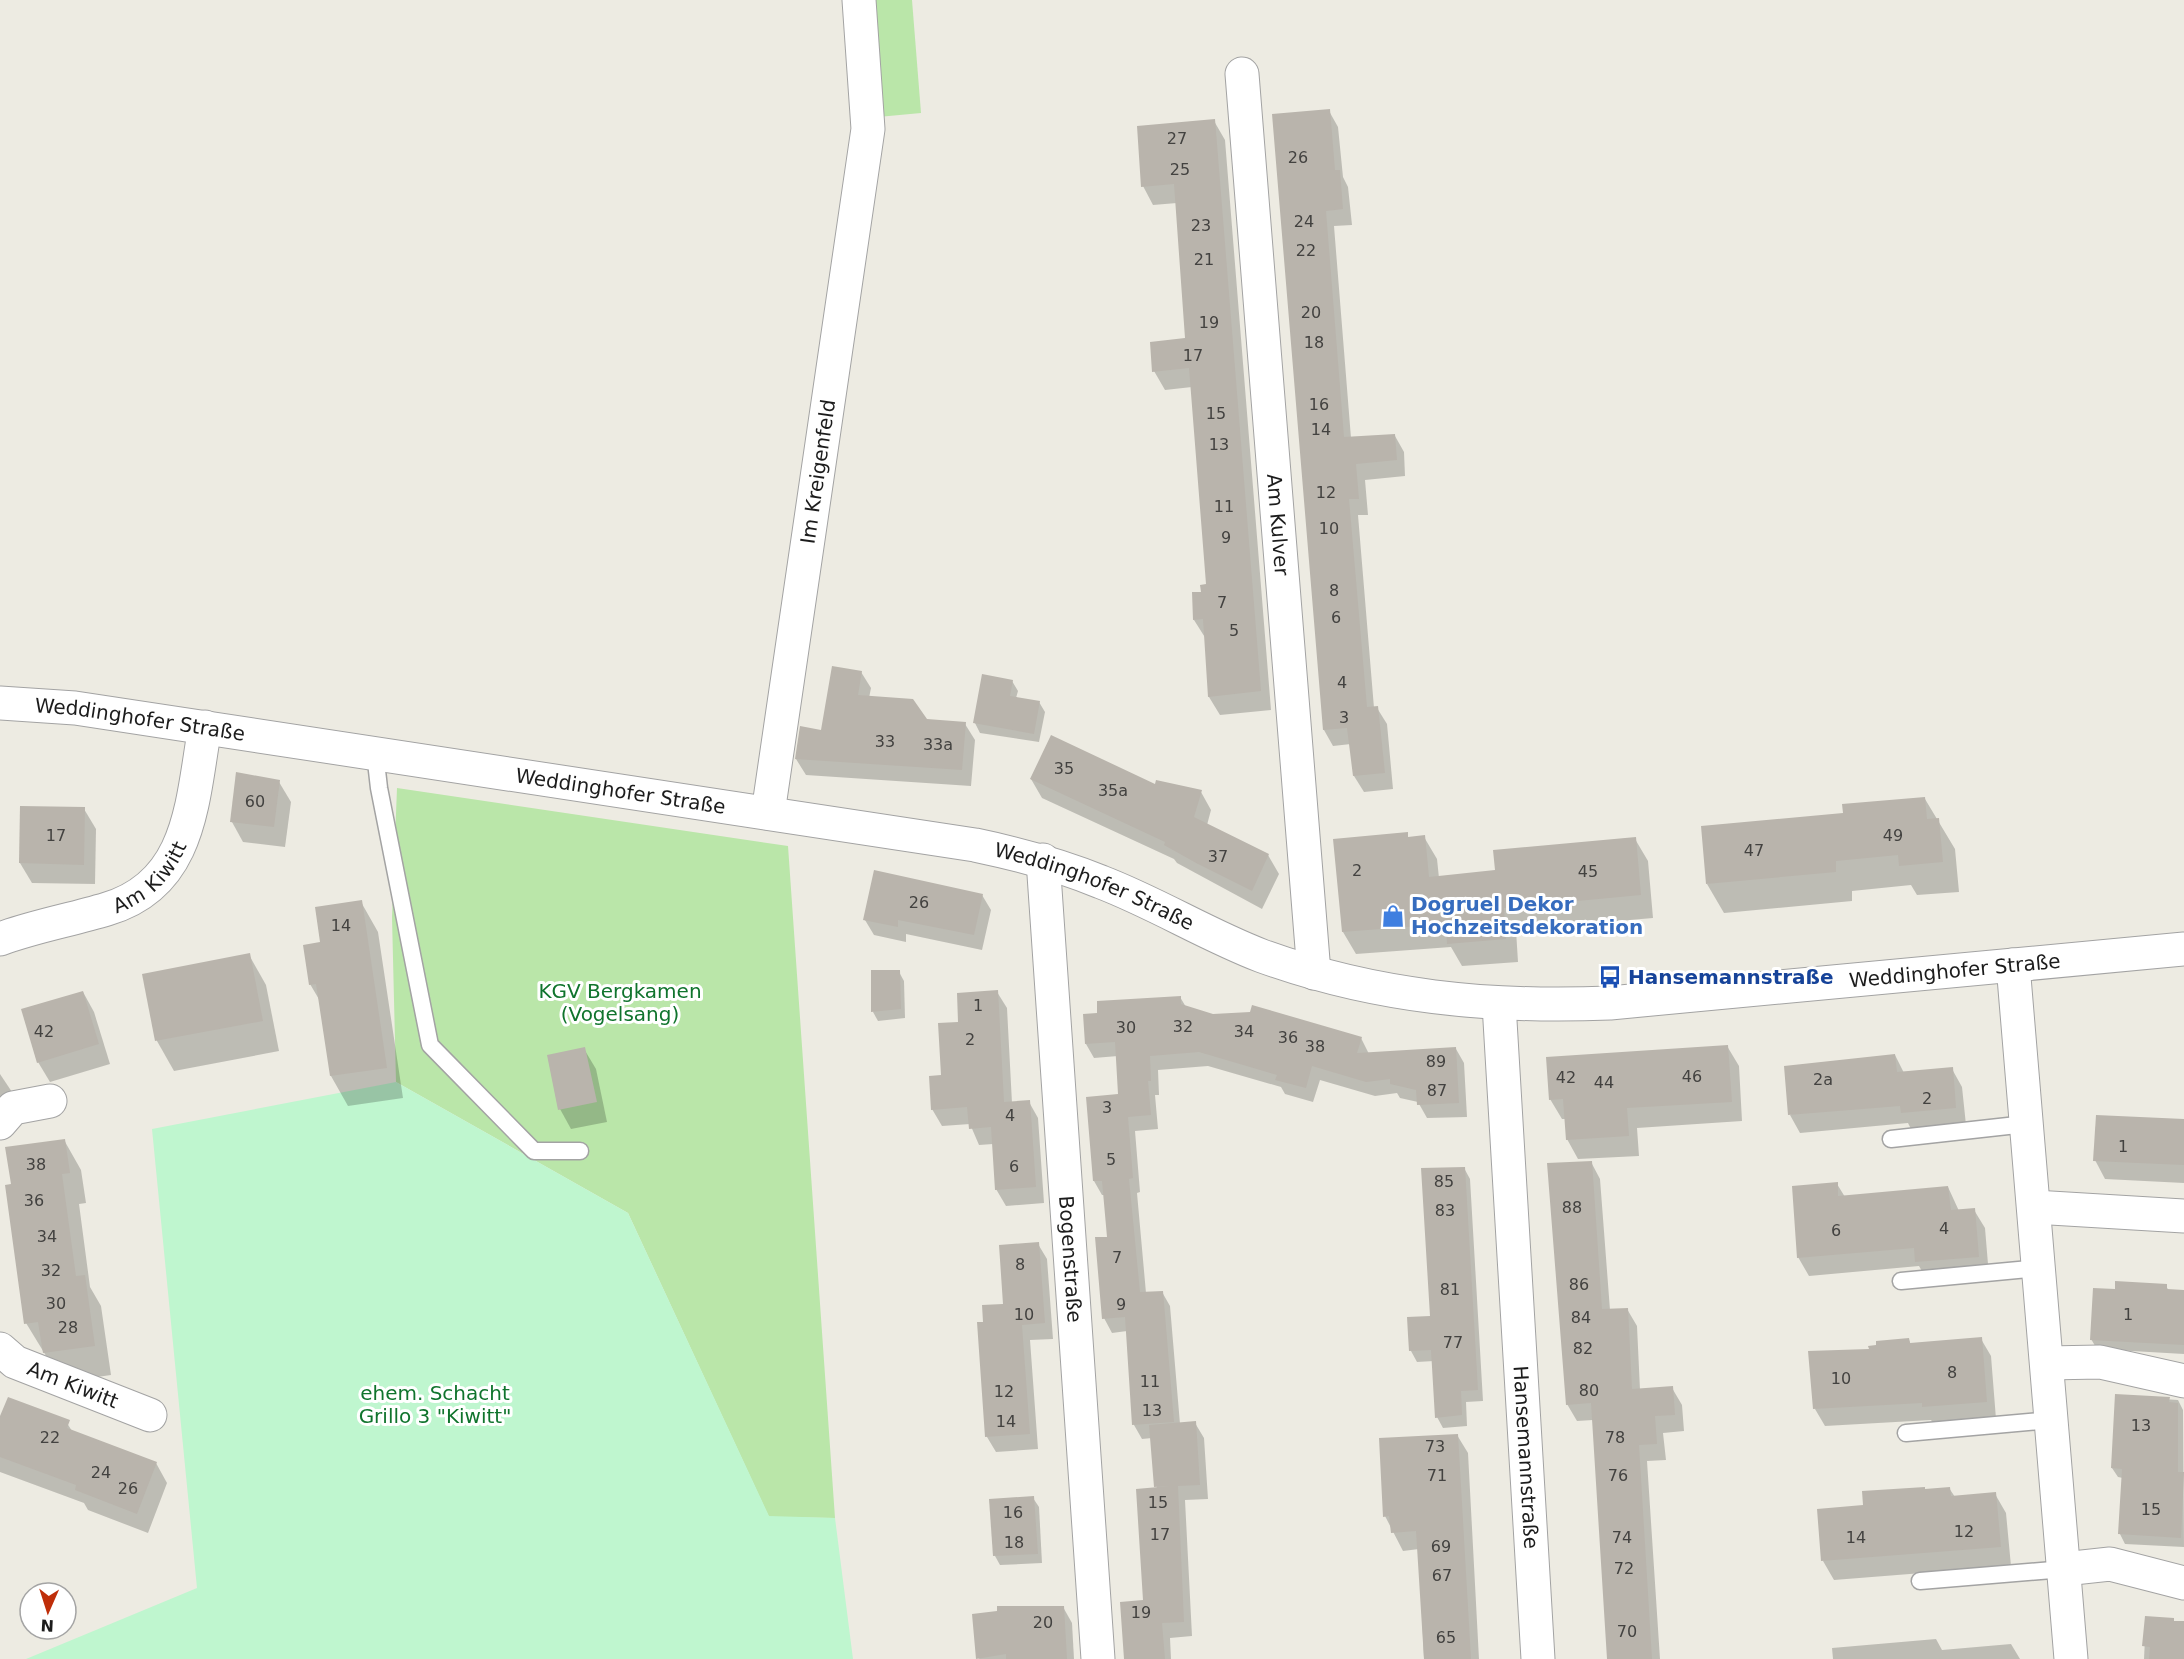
<svg xmlns="http://www.w3.org/2000/svg" width="2184" height="1659" viewBox="0 0 2184 1659" font-family="'DejaVu Sans',sans-serif">
  <rect width="100%" height="100%" fill="#edebe2"/>
  <g fill="#bae6a9">
    <polygon points="869,0 912,0 921,113 878,117"/>
    <polygon points="397,788 788,846 835,1518 769,1517 628,1213 396,1082 392,917"/>
  </g>
  <polygon fill="#bff6cf" points="396,1082 628,1213 769,1516 835,1518 853,1659 26,1659 197,1588 152,1129"/>
  <g fill="#0003">
    <polygon points="1329,111 1338,127 1343,177 1348,187 1352,225 1334,226 1351,438 1395,436 1404,452 1405,476 1365,480 1368,515 1358,515 1374,708 1377,708 1387,724 1393,789 1364,792 1354,776 1351,744 1333,746 1324,730 1273,116"/>
    <polygon points="1214,121 1225,140 1271,710 1220,715 1209,697 1206,639 1194,620 1208,586 1192,387 1165,390 1154,371 1187,340 1177,203 1153,205 1143,186"/>
    <polygon points="861,672 871,688 869,698 926,721 965,724 975,740 971,786 806,775 796,759 822,731"/>
    <polygon points="1012,681 1018,691 1016,698 1039,702 1045,712 1039,742 980,733 975,723"/>
    <polygon points="1031,779 1156,786 1201,792 1211,810 1207,825 1268,855 1279,874 1262,909 1177,863 1174,859 1042,798"/>
    <polygon points="279,782 291,802 285,847 243,842 232,822"/>
    <polygon points="1925,799 1955,849 1959,892 1917,895 1911,885 1852,891 1852,901 1724,913 1707,884 1845,814"/>
    <polygon points="84,809 96,829 95,884 32,883 20,863"/>
    <polygon points="1407,834 1409,839 1424,837 1437,859 1439,878 1496,872 1635,839 1648,861 1653,918 1516,930 1518,962 1462,966 1451,947 1356,954 1343,932"/>
    <polygon points="982,895 991,910 982,950 906,934 906,942 874,935 865,920"/>
    <polygon points="361,902 378,932 403,1098 348,1106 331,1076 320,1001 310,984 321,943"/>
    <polygon points="249,955 266,985 279,1051 174,1071 157,1041 144,975"/>
    <polygon points="899,972 904,981 905,1018 878,1021 873,1012"/>
    <polygon points="83,992 94,1012 110,1064 50,1082 38,1062"/>
    <polygon points="997,992 1007,1008 1012,1103 1029,1102 1038,1118 1044,1203 1006,1206 996,1189 993,1144 979,1145 970,1124 942,1126 932,1109 960,1023"/>
    <polygon points="1180,997 1186,1007 1213,1015 1361,1038 1369,1054 1456,1049 1464,1063 1467,1117 1427,1118 1418,1102 1400,1098 1397,1093 1375,1096 1320,1080 1313,1102 1285,1094 1281,1087 1208,1066 1158,1070 1159,1095 1155,1095 1158,1129 1135,1131 1140,1192 1137,1193 1146,1293 1162,1292 1170,1306 1180,1424 1195,1423 1204,1438 1208,1499 1185,1500 1192,1636 1170,1638 1171,1659 1126,1659 1144,1601 1157,1489 1152,1438 1142,1439 1134,1425 1127,1331 1112,1333 1104,1318 1109,1238 1105,1195 1102,1195 1094,1181 1120,1096 1118,1056 1094,1058 1086,1044 1099,1014"/>
    <polygon points="1727,1046 1739,1066 1742,1121 1637,1128 1639,1156 1578,1159 1567,1139 1566,1119 1562,1119 1550,1099"/>
    <polygon points="584,1049 596,1069 607,1122 571,1129 560,1109"/>
    <polygon points="1895,1055 1904,1073 1952,1069 1962,1087 1966,1125 1912,1131 1908,1123 1800,1133 1790,1115"/>
    <polygon points="0,1074 18,1101 0,1118"/>
    <polygon points="2184,1121 2184,1183 2105,1179 2095,1160"/>
    <polygon points="64,1140 81,1170 86,1203 79,1204 90,1287 101,1306 111,1375 62,1382 26,1323 12,1186"/>
    <polygon points="1591,1162 1600,1179 1610,1310 1627,1309 1637,1326 1640,1390 1672,1388 1682,1405 1684,1431 1663,1433 1666,1460 1647,1461 1660,1659 1608,1659 1593,1420 1577,1421 1567,1404"/>
    <polygon points="1464,1168 1470,1179 1483,1401 1466,1402 1467,1426 1443,1428 1437,1417 1434,1361 1417,1362 1411,1351 1431,1317"/>
    <polygon points="1837,1184 1845,1197 1948,1187 1959,1211 1974,1210 1985,1228 1989,1276 1927,1280 1919,1266 1809,1276 1798,1257"/>
    <polygon points="1038,1244 1047,1259 1053,1339 1030,1340 1038,1449 996,1452 987,1437 985,1324 1004,1305"/>
    <polygon points="2166,1286 2169,1291 2184,1292 2184,1354 2097,1349 2091,1339"/>
    <polygon points="1981,1339 1991,1356 1996,1419 1934,1424 1931,1420 1825,1426 1815,1409 1870,1350 1909,1340 1911,1345"/>
    <polygon points="2117,1396 2178,1400 2183,1410 2184,1547 2125,1544 2120,1534 2123,1478 2118,1477 2112,1468"/>
    <polygon points="65,1420 72,1431 156,1463 167,1483 148,1533 88,1510 84,1503 0,1472 0,1421"/>
    <polygon points="1457,1435 1468,1453 1479,1659 1424,1659 1419,1549 1403,1551 1385,1516"/>
    <polygon points="1949,1488 1955,1497 1995,1494 2006,1513 2011,1566 1834,1580 1823,1561 1865,1506"/>
    <polygon points="1033,1498 1039,1507 1042,1563 1000,1565 995,1556"/>
    <polygon points="1063,1607 1072,1623 1074,1659 978,1659"/>
    <polygon points="2146,1618 2184,1622 2184,1659 2144,1659"/>
    <polygon points="1936,1639 1942,1650 2011,1644 2020,1659 1833,1659 1832,1648"/>
  </g>
  <g fill="#b9b4ac">
    <polygon points="1330,109 1335,170 1340,170 1343,209 1326,211 1344,437 1395,434 1397,460 1356,464 1359,499 1349,499 1367,707 1378,706 1385,773 1353,776 1347,728 1323,730 1272,114"/>
    <polygon points="1215,119 1261,691 1208,697 1203,619 1193,620 1192,592 1201,592 1200,585 1206,584 1189,368 1152,372 1150,342 1185,338 1174,184 1141,187 1137,126"/>
    <polygon points="832,666 862,671 858,695 913,699 927,719 966,722 962,770 795,759 800,726 821,730"/>
    <polygon points="982,674 1013,680 1010,696 1040,701 1034,734 973,723"/>
    <polygon points="1051,735 1155,784 1156,780 1202,790 1194,817 1269,854 1252,891 1198,864 1164,845 1165,842 1030,779"/>
    <polygon points="236,772 280,780 274,827 230,822"/>
    <polygon points="1925,797 1927,819 1939,818 1943,862 1899,866 1898,855 1836,861 1836,872 1706,884 1701,826 1843,813 1842,804"/>
    <polygon points="20,806 85,807 84,865 19,863"/>
    <polygon points="1408,832 1408,837 1425,835 1429,877 1495,870 1493,850 1636,837 1641,895 1504,908 1506,939 1447,944 1446,924 1342,932 1333,839"/>
    <polygon points="874,870 983,894 974,935 898,920 898,927 863,920"/>
    <polygon points="362,900 387,1068 330,1076 316,984 309,985 303,945 320,942 315,907"/>
    <polygon points="250,953 263,1021 155,1041 142,974"/>
    <polygon points="871,970 900,970 901,1009 871,1012"/>
    <polygon points="998,990 1004,1102 1030,1100 1036,1187 995,1190 991,1127 969,1129 967,1107 931,1110 929,1076 941,1075 938,1023 958,1022 957,993"/>
    <polygon points="83,991 99,1044 37,1063 21,1009"/>
    <polygon points="1181,996 1181,1004 1213,1014 1250,1012 1252,1005 1362,1037 1357,1053 1456,1047 1459,1103 1417,1105 1416,1090 1390,1084 1390,1079 1366,1082 1312,1066 1306,1088 1275,1080 1277,1075 1199,1052 1150,1056 1151,1081 1148,1081 1151,1115 1128,1117 1133,1178 1129,1179 1140,1292 1163,1291 1174,1422 1132,1425 1125,1317 1102,1319 1095,1237 1107,1237 1102,1181 1093,1181 1086,1097 1118,1094 1115,1042 1085,1044 1083,1014 1097,1013 1097,1001"/>
    <polygon points="1728,1045 1732,1102 1627,1108 1629,1136 1566,1140 1563,1099 1549,1100 1546,1057"/>
    <polygon points="585,1047 597,1102 558,1110 547,1055"/>
    <polygon points="1895,1054 1897,1072 1953,1067 1956,1108 1901,1113 1900,1106 1788,1115 1784,1066"/>
    <polygon points="2096,1115 2184,1119 2184,1165 2093,1161"/>
    <polygon points="65,1139 70,1173 62,1174 76,1276 85,1275 95,1346 43,1353 38,1322 24,1324 5,1185 11,1184 5,1147"/>
    <polygon points="1592,1161 1602,1309 1628,1308 1632,1389 1673,1386 1675,1415 1655,1416 1657,1444 1639,1445 1652,1659 1607,1659 1591,1403 1566,1405 1547,1163"/>
    <polygon points="1465,1167 1478,1390 1461,1391 1462,1415 1435,1418 1431,1350 1409,1351 1408,1335 1407,1317 1430,1316 1421,1168"/>
    <polygon points="1838,1182 1838,1196 1948,1186 1951,1210 1975,1208 1979,1257 1915,1262 1914,1248 1797,1258 1792,1186"/>
    <polygon points="1039,1242 1045,1323 1022,1325 1030,1434 985,1437 977,1322 983,1322 982,1305 1003,1304 999,1245"/>
    <polygon points="2115,1281 2167,1284 2167,1289 2184,1290 2184,1345 2090,1340 2093,1288 2115,1289"/>
    <polygon points="1982,1337 1987,1402 1922,1407 1922,1403 1813,1409 1808,1351 1869,1349 1868,1346 1876,1345 1876,1341 1909,1338 1910,1343"/>
    <polygon points="2115,1394 2170,1397 2169,1402 2178,1403 2178,1472 2184,1472 2181,1538 2118,1534 2122,1469 2111,1468"/>
    <polygon points="8,1397 70,1420 67,1428 157,1462 137,1514 75,1490 76,1485 0,1457 0,1416"/>
    <polygon points="1196,1421 1200,1485 1178,1486 1184,1622 1162,1623 1165,1659 1124,1659 1120,1602 1143,1600 1136,1489 1170,1486 1154,1487 1149,1425"/>
    <polygon points="1458,1434 1471,1659 1424,1659 1416,1531 1391,1533 1389,1516 1383,1517 1379,1438"/>
    <polygon points="1925,1487 1925,1489 1950,1487 1951,1496 1996,1492 2001,1547 1821,1561 1817,1509 1863,1505 1862,1491"/>
    <polygon points="1034,1496 1038,1554 993,1556 989,1499"/>
    <polygon points="997,1606 1064,1606 1067,1659 1006,1659 1006,1654 976,1659 972,1614 997,1611"/>
    <polygon points="2145,1616 2174,1618 2174,1621 2184,1621 2184,1659 2149,1659 2150,1647 2142,1646"/>
  </g>
  <g fill="none" stroke-linecap="round" stroke-linejoin="round">
    <g stroke="#a3a3a3" stroke-width="19">
      <g id="service">
        <polyline points="375,753 379,788 430,1045 534,1151 580,1151"/>
        <polyline points="1891,1139 2026,1124"/>
        <polyline points="1901,1281 2039,1268"/>
        <polyline points="1906,1433 2051,1420"/>
        <polyline points="1920,1581 2064,1569"/>
      </g>
    </g>
    <g stroke="#a3a3a3" stroke-width="35">
      <g id="minor">
        <path id="s1" d="M 1242,74 L 1314,973"/>
        <path id="s2" d="M 768,813 L 868,129 L 859,0"/>
        <path id="s3" d="M 1043,860 L 1098,1659"/>
        <path id="s4" d="M 0,939 C 35,926 71,920 107,909 C 192,884 192,800 205,727"/>
        <polyline points="2013,965 2071,1659"/>
        <path id="s5" d="M 1499,1004 L 1538,1659"/>
        <polyline points="0,1123 13,1108 50,1101"/>
        <polyline points="2034,1207 2184,1216"/>
        <path id="s6" d="M 0,1349 L 15,1362 L 150,1415"/>
        <polyline points="2047,1363 2100,1362 2184,1381"/>
        <polyline points="2064,1569 2110,1564 2184,1583"/>
      </g>
    </g>
    <g stroke="#a3a3a3" stroke-width="35">
      <g id="tertiary">
        <path id="s7" d="M 0,703 L 75,708 L 975,845 C 1018,854 1060,865 1101,882 C 1156,903 1207,935 1262,956 C 1375,997 1491,1008 1610,1003 L 2184,949"/>
      </g>
    </g>
    <use href="#service" stroke="#fff" stroke-width="16"/>
    <use href="#minor" stroke="#fff" stroke-width="33"/>
    <use href="#tertiary" stroke="#fff" stroke-width="33"/>
  </g>
  <defs>
    <g id="shop-bare" transform="scale(1.8)"><path d="M-5-2.5h2.3a2.7 3.5 0 0 1 5.4 0H5L5.5 6h-11ZM-1.5-2.5h3a1.5 2.3 0 0 0-3 0Z" fill="#3f7fe0" stroke="#fff" stroke-width="2.5" paint-order="stroke"/></g>
    <g id="bus-bare" transform="scale(1.8)"><path d="M-5-6H5V4H4V6H2V4H-2V6H-4V4H-5ZM-3.5-4V0h7V-4ZM-3.5 1.2v1.5H-2V1.2ZM2 1.2v1.5H3.5V1.2Z" fill="#1a4fb4" stroke="#fff" stroke-width="2.5" paint-order="stroke"/></g>
  </defs>
  <g fill-rule="evenodd">
    <use href="#shop-bare" x="1393" y="916"/>
    <use href="#bus-bare" x="1610" y="977"/>
  </g>
  <g text-anchor="middle" stroke-width="6" stroke-linejoin="round" paint-order="stroke">
    <g font-size="16" fill="#434240">
      <text x="1177" y="144">27</text>
      <text x="1298" y="163">26</text>
      <text x="1180" y="175">25</text>
      <text x="1304" y="227">24</text>
      <text x="1201" y="231">23</text>
      <text x="1306" y="256">22</text>
      <text x="1204" y="265">21</text>
      <text x="1311" y="318">20</text>
      <text x="1209" y="328">19</text>
      <text x="1314" y="348">18</text>
      <text x="1193" y="361">17</text>
      <text x="1319" y="410">16</text>
      <text x="1216" y="419">15</text>
      <text x="1321" y="435">14</text>
      <text x="1219" y="450">13</text>
      <text x="1326" y="498">12</text>
      <text x="1224" y="512">11</text>
      <text x="1329" y="534">10</text>
      <text x="1226" y="543">9</text>
      <text x="1334" y="596">8</text>
      <text x="1222" y="608">7</text>
      <text x="1336" y="623">6</text>
      <text x="1234" y="636">5</text>
      <text x="1342" y="688">4</text>
      <text x="1344" y="723">3</text>
      <text x="885" y="747">33</text>
      <text x="938" y="750">33a</text>
      <text x="1064" y="774">35</text>
      <text x="1113" y="796">35a</text>
      <text x="255" y="807">60</text>
      <text x="56" y="841">17</text>
      <text x="1893" y="841">49</text>
      <text x="1754" y="856">47</text>
      <text x="1218" y="862">37</text>
      <text x="1357" y="876">2</text>
      <text x="1588" y="877">45</text>
      <text x="919" y="908">26</text>
      <text x="341" y="931">14</text>
      <text x="978" y="1011">1</text>
      <text x="1183" y="1032">32</text>
      <text x="1126" y="1033">30</text>
      <text x="44" y="1037">42</text>
      <text x="1244" y="1037">34</text>
      <text x="1288" y="1043">36</text>
      <text x="970" y="1045">2</text>
      <text x="1315" y="1052">38</text>
      <text x="1436" y="1067">89</text>
      <text x="1692" y="1082">46</text>
      <text x="1566" y="1083">42</text>
      <text x="1823" y="1085">2a</text>
      <text x="1604" y="1088">44</text>
      <text x="1437" y="1096">87</text>
      <text x="1927" y="1104">2</text>
      <text x="1107" y="1113">3</text>
      <text x="1010" y="1121">4</text>
      <text x="2123" y="1152">1</text>
      <text x="1111" y="1165">5</text>
      <text x="36" y="1170">38</text>
      <text x="1014" y="1172">6</text>
      <text x="1444" y="1187">85</text>
      <text x="34" y="1206">36</text>
      <text x="1572" y="1213">88</text>
      <text x="1445" y="1216">83</text>
      <text x="1944" y="1234">4</text>
      <text x="1836" y="1236">6</text>
      <text x="47" y="1242">34</text>
      <text x="1117" y="1263">7</text>
      <text x="1020" y="1270">8</text>
      <text x="51" y="1276">32</text>
      <text x="1579" y="1290">86</text>
      <text x="1450" y="1295">81</text>
      <text x="56" y="1309">30</text>
      <text x="1121" y="1310">9</text>
      <text x="1024" y="1320">10</text>
      <text x="2128" y="1320">1</text>
      <text x="1581" y="1323">84</text>
      <text x="68" y="1333">28</text>
      <text x="1453" y="1348">77</text>
      <text x="1583" y="1354">82</text>
      <text x="1952" y="1378">8</text>
      <text x="1841" y="1384">10</text>
      <text x="1150" y="1387">11</text>
      <text x="1589" y="1396">80</text>
      <text x="1004" y="1397">12</text>
      <text x="1152" y="1416">13</text>
      <text x="1006" y="1427">14</text>
      <text x="2141" y="1431">13</text>
      <text x="50" y="1443">22</text>
      <text x="1615" y="1443">78</text>
      <text x="1435" y="1452">73</text>
      <text x="101" y="1478">24</text>
      <text x="1437" y="1481">71</text>
      <text x="1618" y="1481">76</text>
      <text x="128" y="1494">26</text>
      <text x="1158" y="1508">15</text>
      <text x="2151" y="1515">15</text>
      <text x="1013" y="1518">16</text>
      <text x="1964" y="1537">12</text>
      <text x="1160" y="1540">17</text>
      <text x="1622" y="1543">74</text>
      <text x="1856" y="1543">14</text>
      <text x="1014" y="1548">18</text>
      <text x="1441" y="1552">69</text>
      <text x="1624" y="1574">72</text>
      <text x="1442" y="1581">67</text>
      <text x="1141" y="1618">19</text>
      <text x="1043" y="1628">20</text>
      <text x="1627" y="1637">70</text>
      <text x="1446" y="1643">65</text>
    </g>
    <g font-size="20" fill="#1c1c1c" stroke="#fff">
      <text dy="7" stroke="none"><textPath href="#s2" startOffset="345">Im Kreigenfeld</textPath></text>
      <text dy="7" stroke="none"><textPath href="#s1" startOffset="452">Am Kulver</textPath></text>
      <text dy="7" stroke="none"><textPath href="#s7" startOffset="141">Weddinghofer Straße</textPath></text>
      <text dy="7" stroke="none"><textPath href="#s7" startOffset="627">Weddinghofer Straße</textPath></text>
      <text dy="7" stroke="none"><textPath href="#s4" startOffset="166">Am Kiwitt</textPath></text>
      <text dy="7" stroke="none"><textPath href="#s7" startOffset="1112">Weddinghofer Straße</textPath></text>
      <text dy="7" stroke="none"><textPath href="#s7" startOffset="1994">Weddinghofer Straße</textPath></text>
      <text dy="7" stroke="none"><textPath href="#s3" startOffset="400">Bogenstraße</textPath></text>
      <text dy="7" stroke="none"><textPath href="#s6" startOffset="82">Am Kiwitt</textPath></text>
      <text dy="7" stroke="none"><textPath href="#s5" startOffset="454">Hansemannstraße</textPath></text>
    </g>
    <g font-size="20" font-weight="bold" fill="#366cbe" stroke="#fff" text-anchor="start">
      <text x="1411" y="911">Dogruel Dekor<tspan x="1411" dy="23">Hochzeitsdekoration</tspan></text>
    </g>
    <g font-size="20" font-weight="bold" fill="#164399" stroke="#fff" text-anchor="start">
      <text x="1628" y="984">Hansemannstraße</text>
    </g>
    <g font-size="20" fill="#10742d" stroke="#fff">
      <text x="620" y="998">KGV Bergkamen<tspan x="620" dy="23">(Vogelsang)</tspan></text>
      <text x="435" y="1400">ehem. Schacht<tspan x="435" dy="23">Grillo 3 "Kiwitt"</tspan></text>
    </g>
  </g>
  <g transform="translate(48 1611) rotate(183)"><circle r="28" fill="#ffffff" stroke="#a4a4a4" stroke-width="1.5"/>
  <path d="M0-4.5L10 22L0 15L-10 22Z" fill="#bf2e09"/>
  <text y="-9" font-size="16" font-weight="bold" text-anchor="middle" fill="#1c1c1c">N</text>
  </g>
</svg>
